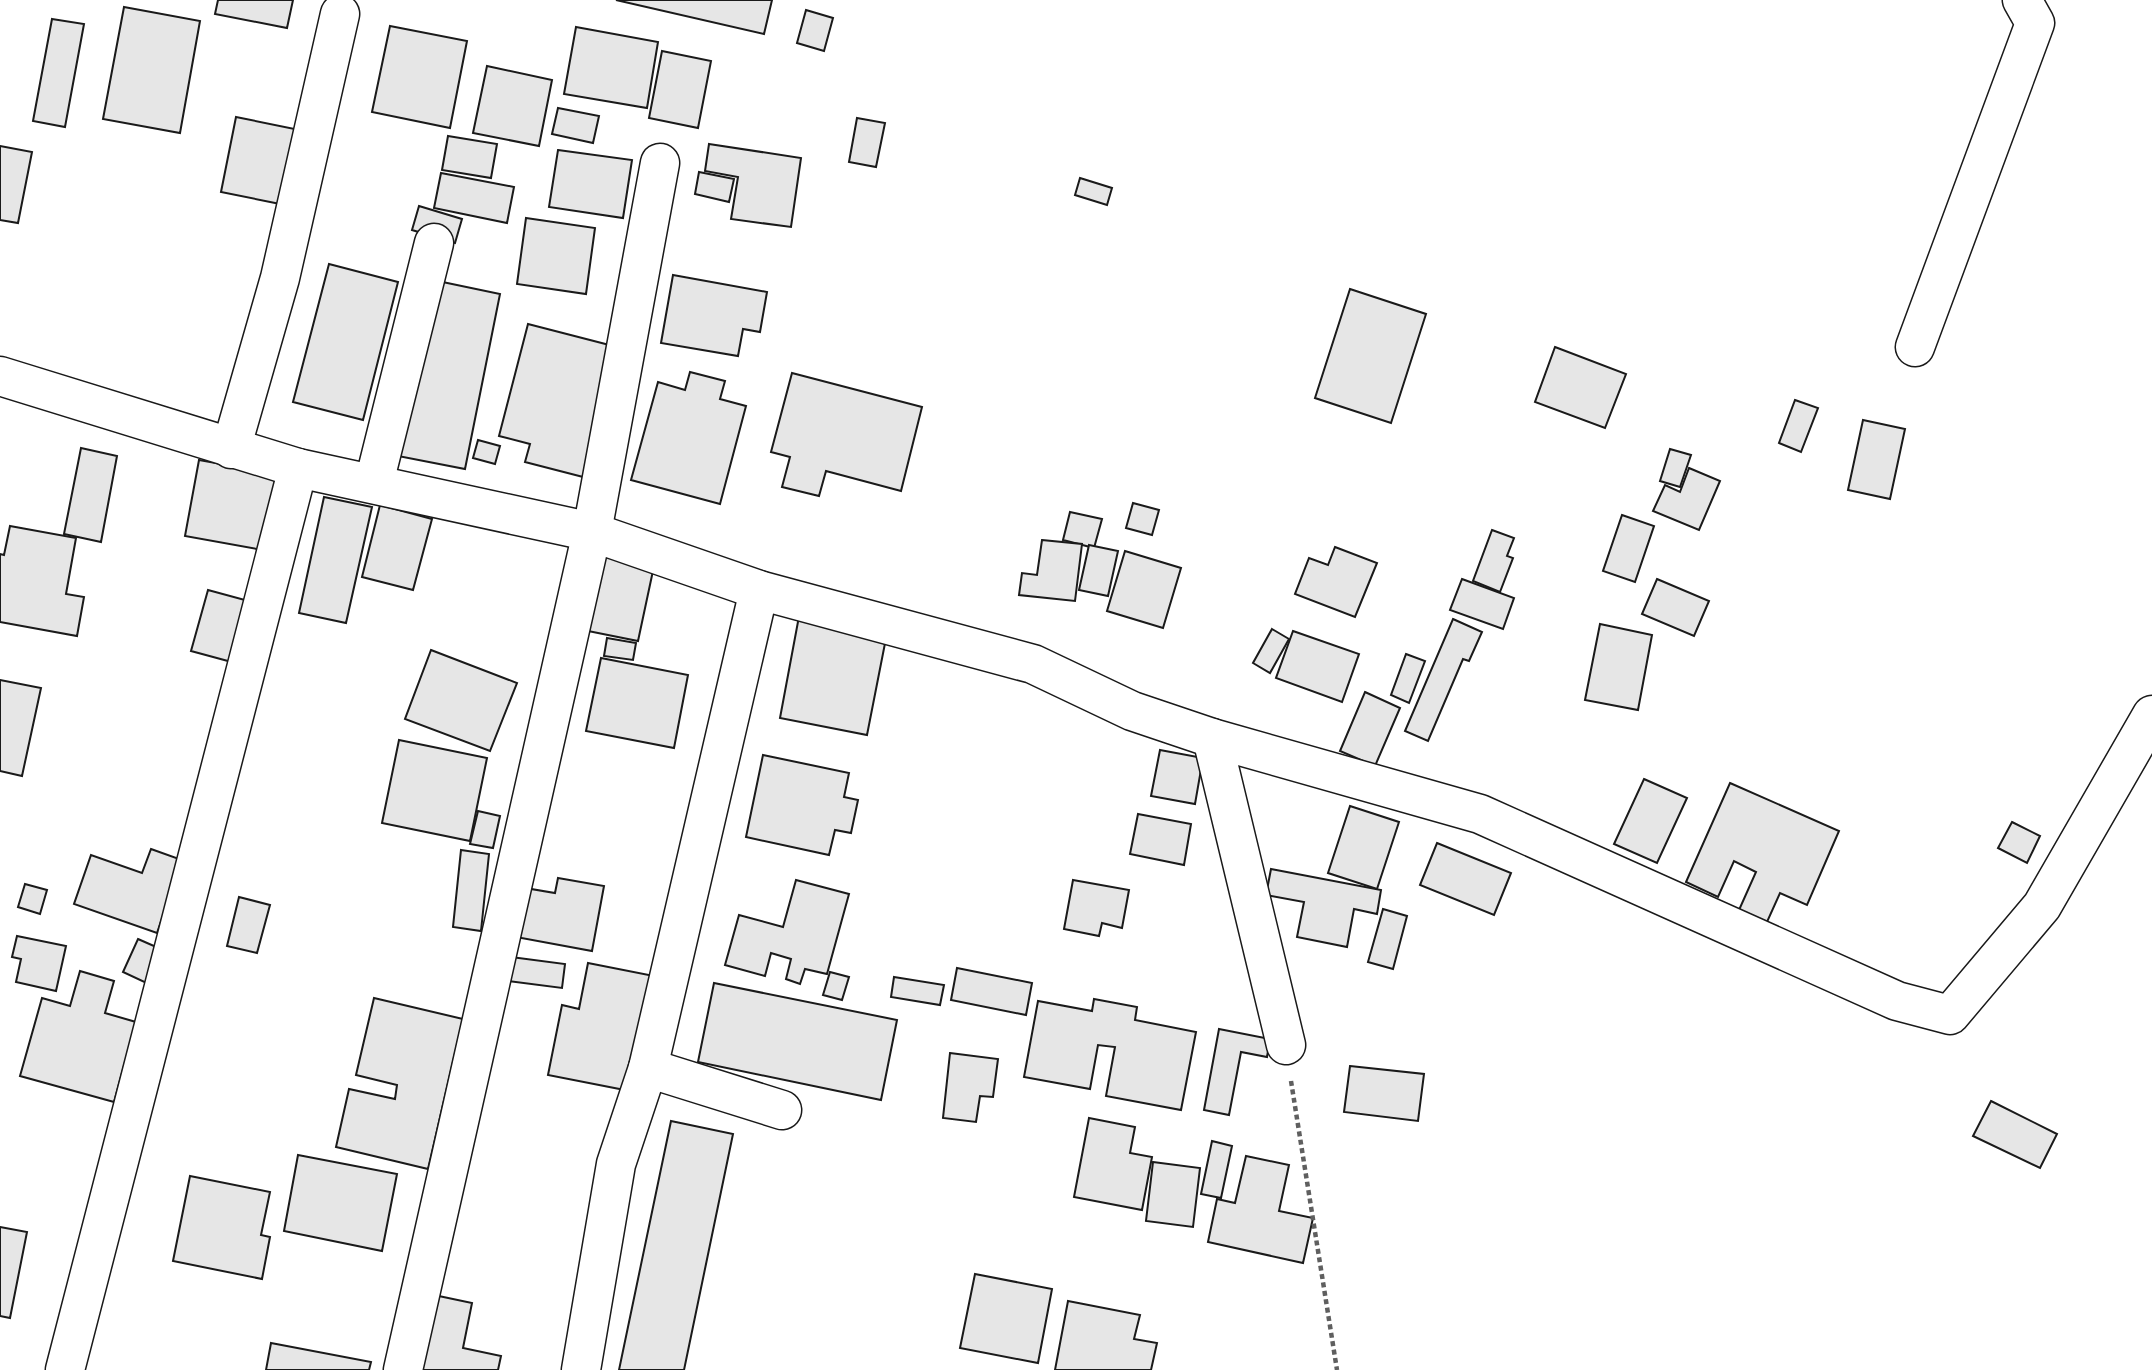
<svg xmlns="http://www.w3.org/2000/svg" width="2152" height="1370" viewBox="0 0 2152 1370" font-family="Mulish,sans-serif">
  <rect width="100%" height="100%" fill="#fff"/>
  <g fill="#e6e6e6" stroke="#1a1a1a" stroke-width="2">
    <polygon points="218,0 293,0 287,28 215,14"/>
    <polygon points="616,0 772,0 764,34"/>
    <polygon points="124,7 200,21 180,133 103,119"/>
    <polygon points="806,10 833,18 824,51 797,43"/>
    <polygon points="52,19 84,24 65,127 33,121"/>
    <polygon points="390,26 467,41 450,128 372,112"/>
    <polygon points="576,27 658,42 647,108 564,94"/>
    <polygon points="662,51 711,61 698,128 649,118"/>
    <polygon points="487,66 552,80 539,146 473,133"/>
    <polygon points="558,108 599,116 593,143 552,134"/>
    <polygon points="236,117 324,135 310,210 221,192"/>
    <polygon points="857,118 885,123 876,167 849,162"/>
    <polygon points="448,136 497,144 491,178 442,170"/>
    <polygon points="709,144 801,158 791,227 731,219 738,177 705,171"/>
    <polygon points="0,146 32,152 18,223 0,220"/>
    <polygon points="558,150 632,160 623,218 549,207"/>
    <polygon points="699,172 734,179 729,202 695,194"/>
    <polygon points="441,173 514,187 507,223 434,208"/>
    <polygon points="1080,178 1112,188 1107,205 1075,195"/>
    <polygon points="419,206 462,219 455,243 412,230"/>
    <polygon points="526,218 595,228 586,294 517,284"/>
    <polygon points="329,264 398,282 363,420 293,402"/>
    <polygon points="673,275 767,292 760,332 743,329 738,356 661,343"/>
    <polygon points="433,280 500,294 465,469 398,456"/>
    <polygon points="1350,289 1426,314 1391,423 1315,398"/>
    <polygon points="528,324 621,348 587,478 525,462 530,444 499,436"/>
    <polygon points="1555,347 1626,374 1605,428 1535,402"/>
    <polygon points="690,372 725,381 720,399 746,406 720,504 631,480 658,382 685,390"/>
    <polygon points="792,373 922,407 901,491 826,471 819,496 782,487 790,457 771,452"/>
    <polygon points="1795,400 1818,408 1801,452 1779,443"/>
    <polygon points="1863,420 1905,429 1890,499 1848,490"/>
    <polygon points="478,440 500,446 495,464 473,458"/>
    <polygon points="81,448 117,456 101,542 64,534"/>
    <polygon points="1670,449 1691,455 1680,487 1660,481"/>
    <polygon points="199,460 288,476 274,552 185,536"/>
    <polygon points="1689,468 1720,481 1699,530 1653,511 1665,485 1680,492"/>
    <polygon points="324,497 372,507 346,623 299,613"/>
    <polygon points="1133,503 1159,510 1152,535 1126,528"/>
    <polygon points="380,505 432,519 413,590 362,577"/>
    <polygon points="1070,512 1102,519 1094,548 1063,540"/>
    <polygon points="1622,515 1654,526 1635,582 1603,571"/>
    <polygon points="10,526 76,538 66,594 84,597 77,636 0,622 0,554 4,555"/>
    <polygon points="1492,530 1514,538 1507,556 1513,558 1500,592 1473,581"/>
    <polygon points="1042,540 1082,544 1075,601 1019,595 1022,573 1037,575"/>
    <polygon points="1089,545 1118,551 1108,596 1079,590"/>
    <polygon points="1335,547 1377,563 1355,617 1295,594 1309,558 1328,565"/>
    <polygon points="1125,551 1181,568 1163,628 1107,611"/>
    <polygon points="594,554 654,566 638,641 578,629"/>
    <polygon points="1462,579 1514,598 1503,629 1450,610"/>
    <polygon points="1657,579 1709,601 1694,636 1642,614"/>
    <polygon points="208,590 256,603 239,664 191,651"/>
    <polygon points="800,611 888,628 867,735 780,718"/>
    <polygon points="1453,619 1482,632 1469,661 1463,659 1428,741 1405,731"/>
    <polygon points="1600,624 1652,635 1638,710 1585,700"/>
    <polygon points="1272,629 1289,639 1270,673 1253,663"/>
    <polygon points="1293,631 1359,654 1342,702 1276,678"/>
    <polygon points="607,638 636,643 633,660 604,656"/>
    <polygon points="431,650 517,683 490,751 405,719"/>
    <polygon points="1406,654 1425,661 1409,703 1391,695"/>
    <polygon points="601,658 688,675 674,748 586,731"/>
    <polygon points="0,680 41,688 22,776 0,771"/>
    <polygon points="1365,692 1400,708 1375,766 1340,751"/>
    <polygon points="399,740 487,758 470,841 382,823"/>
    <polygon points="1160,750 1203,758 1195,804 1151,796"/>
    <polygon points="763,755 849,773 844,797 858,800 851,833 835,830 829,855 746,837"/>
    <polygon points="1644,779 1687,798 1657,863 1614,844"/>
    <polygon points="1730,783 1839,831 1807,905 1780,893 1767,922 1739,910 1756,872 1734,861 1718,897 1686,882"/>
    <polygon points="1350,806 1399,822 1377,889 1328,873"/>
    <polygon points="478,811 500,816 493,848 470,844"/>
    <polygon points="1138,814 1191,824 1184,865 1130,854"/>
    <polygon points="2012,822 2040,836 2027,863 1998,848"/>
    <polygon points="1437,843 1511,873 1494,915 1420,885"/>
    <polygon points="151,849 182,860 157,933 74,904 91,855 142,873"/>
    <polygon points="461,850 489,854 481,931 453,927"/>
    <polygon points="1271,869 1381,890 1377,914 1354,909 1347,947 1297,937 1304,902 1266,895"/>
    <polygon points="558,878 604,886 592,951 516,937 525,888 555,893"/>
    <polygon points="796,880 849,894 827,974 805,969 800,984 786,979 791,959 771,953 765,976 725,965 739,915 783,927"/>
    <polygon points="1073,880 1129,890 1122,928 1102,923 1099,936 1064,929"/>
    <polygon points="25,884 47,890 40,914 18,907"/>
    <polygon points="239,897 270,905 257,953 227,946"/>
    <polygon points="1383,909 1407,916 1393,969 1368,962"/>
    <polygon points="17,936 66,946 56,991 16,982 21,959 12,957"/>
    <polygon points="138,939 170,953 155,987 123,972"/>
    <polygon points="511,957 565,964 562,988 508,981"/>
    <polygon points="588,963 654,976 640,1093 548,1075 562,1005 579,1009"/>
    <polygon points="957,968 1032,983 1026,1015 951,1000"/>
    <polygon points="80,971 114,981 105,1013 136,1022 114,1102 20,1076 42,998 70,1006"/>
    <polygon points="830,972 849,977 842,1000 823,995"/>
    <polygon points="894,977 944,985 940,1005 891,997"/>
    <polygon points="714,983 897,1020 881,1100 698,1062"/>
    <polygon points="374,998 463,1019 428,1169 336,1147 349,1089 395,1099 397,1085 356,1075"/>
    <polygon points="1094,999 1137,1007 1135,1020 1196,1032 1181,1110 1106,1096 1115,1047 1098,1045 1090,1089 1024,1077 1038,1001 1092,1011"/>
    <polygon points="1219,1029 1270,1039 1267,1057 1241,1052 1229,1115 1204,1110"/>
    <polygon points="950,1053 998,1059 993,1097 980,1096 976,1122 943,1118"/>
    <polygon points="1350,1066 1424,1074 1418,1121 1344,1112"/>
    <polygon points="1991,1101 2057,1134 2040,1168 1973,1136"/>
    <polygon points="1089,1118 1135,1127 1130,1153 1152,1157 1142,1210 1074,1197"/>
    <polygon points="671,1121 733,1134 684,1370 619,1370"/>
    <polygon points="1212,1141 1232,1146 1221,1198 1201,1194"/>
    <polygon points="298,1155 397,1174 382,1251 284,1231"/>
    <polygon points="1246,1156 1289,1165 1279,1211 1313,1218 1303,1263 1208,1242 1217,1199 1235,1203"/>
    <polygon points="1153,1162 1200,1168 1193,1227 1146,1221"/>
    <polygon points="190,1176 270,1192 261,1235 270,1237 262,1279 173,1261"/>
    <polygon points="0,1227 27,1232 10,1318 0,1316"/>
    <polygon points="975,1274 1052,1289 1038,1363 960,1348"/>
    <polygon points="434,1295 472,1303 463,1348 501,1356 498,1370 418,1370"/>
    <polygon points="1068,1301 1140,1315 1134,1339 1157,1343 1151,1370 1055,1370"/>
    <polygon points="271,1343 371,1362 369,1370 266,1370"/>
  </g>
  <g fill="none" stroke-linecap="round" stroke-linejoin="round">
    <g stroke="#1a1a1a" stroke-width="41">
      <g id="minor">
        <polyline points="1915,347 2035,23 2022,0"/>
        <polyline points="0,376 298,468 592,532 759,590 1033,664 1132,711 1212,738 1286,1045"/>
        <polyline points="231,449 280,278 340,14"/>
        <polyline points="374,483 434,243"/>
        <polyline points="1212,738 1480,814 1897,1001 1950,1015 2042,906 2152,715"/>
        <polyline points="648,1068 782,1110"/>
        <polyline points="65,1370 298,468"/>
        <polyline points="403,1370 592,532 660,163"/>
        <polyline points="581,1370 616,1164 648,1068 759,590"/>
      </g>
    </g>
    <polyline stroke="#5f5f5f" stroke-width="4.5" stroke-dasharray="5 3.5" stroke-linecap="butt" points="1291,1081 1337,1370"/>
    <use href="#minor" stroke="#fff" stroke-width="38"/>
  </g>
</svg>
